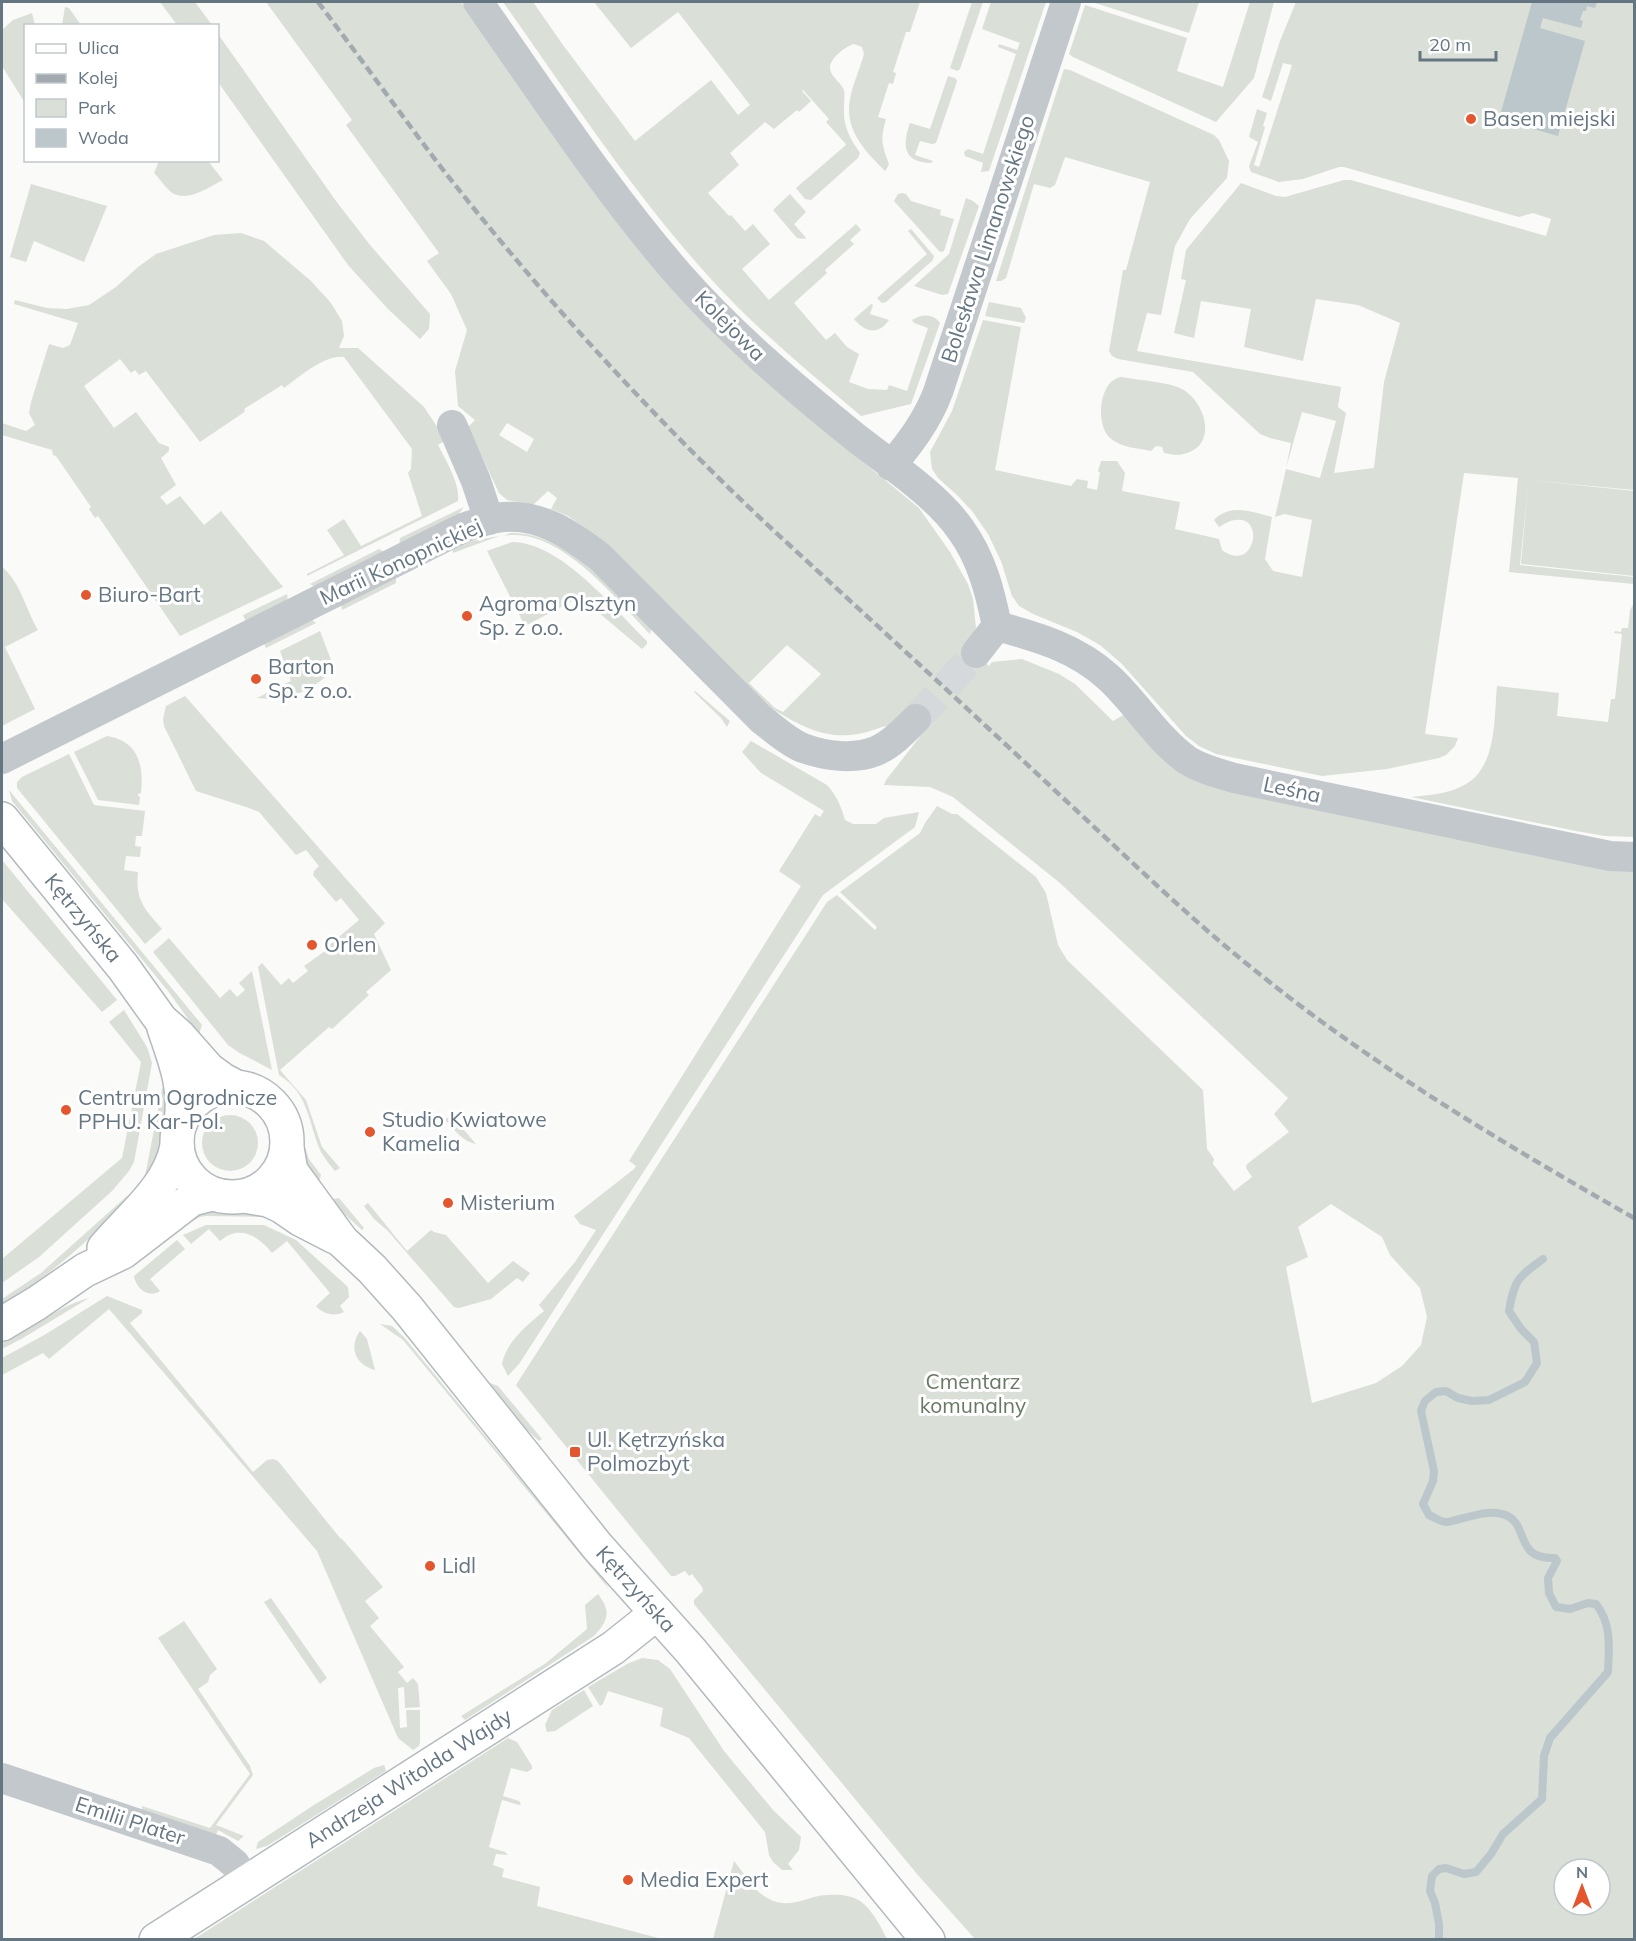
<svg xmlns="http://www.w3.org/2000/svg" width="1636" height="1941" viewBox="0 0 1636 1941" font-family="Mulish,sans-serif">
  <rect width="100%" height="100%" fill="#fafaf8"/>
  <g fill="#dadfd7" fill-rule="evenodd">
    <polygon points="160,2 195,2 212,25 177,25"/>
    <path d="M 266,2 L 461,2 L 570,155 L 851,452 L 919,508 L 950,552 L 968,584 L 973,599 L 976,628 L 966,644 L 989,666 L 992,662 L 1022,659 L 1059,674 L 1075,684 L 1113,721 L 1125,714 L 1150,743 L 1634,869 L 1634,1939 L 975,1939 L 917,1874 L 694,1604 L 694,1600 L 703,1591 L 702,1587 L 692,1574 L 689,1576 L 685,1571 L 675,1576 L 671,1576 L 516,1385 L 827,902 L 837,895 L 875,930 L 877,927 L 840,892 L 920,833 L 925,823 L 937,806 L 952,814 L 957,814 L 1036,877 L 1046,893 L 1058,945 L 1067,960 L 1203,1090 L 1207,1149 L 1214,1159 L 1213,1164 L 1234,1191 L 1252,1177 L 1246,1168 L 1247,1164 L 1289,1132 L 1274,1114 L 1288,1098 L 1060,883 L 953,797 L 930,787 L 884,785 L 886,780 L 926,729 C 915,728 901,724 889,726 C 881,726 868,733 858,734 C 824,740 799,725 771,708 L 588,530 L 568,516 L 551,509 L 557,498 L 548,491 L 533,505 L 507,500 L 499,493 L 468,427 L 475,420 L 458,406 L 455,371 L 467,330 L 451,294 L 427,261 L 439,253 L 346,125 L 352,120 ZM 507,423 L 534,439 L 527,452 L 499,435 ZM 787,645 L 821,674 L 783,712 L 775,708 L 749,683 ZM 1331,1204 L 1382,1237 L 1390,1255 L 1420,1288 L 1427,1317 L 1421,1345 L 1402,1366 L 1376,1383 L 1312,1403 L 1286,1267 L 1308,1257 L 1298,1227 ZM 1564,1869 L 1600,1869 L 1600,1905 L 1564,1905 Z"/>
    <path d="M 503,2 L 533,2 L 563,45 L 635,141 L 711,80 L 738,115 L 750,105 L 678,12 L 631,48 L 594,2 L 920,2 L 910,32 L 906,32 L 893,72 L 896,73 L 893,84 L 889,83 L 878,117 L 886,119 C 880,140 882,145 889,164 L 886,170 L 885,171 C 865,151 844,130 850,99 C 853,83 860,69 864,54 L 862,47 L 854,44 C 846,46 832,57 830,66 C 829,76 840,81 844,90 C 845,96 844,103 844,109 C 843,127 851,140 860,153 L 858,158 L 811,200 L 805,199 L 796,188 L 846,145 L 845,143 L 826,122 L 829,119 L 803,90 L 802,91 L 811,101 L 799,112 L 797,110 L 774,129 L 765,122 L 730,153 L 739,165 L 708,193 L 729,216 L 731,215 L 745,231 L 753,224 L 770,244 L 742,269 L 769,300 L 856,224 L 861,230 L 850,240 L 854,244 L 825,270 L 827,273 L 794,303 L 826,340 L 835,333 L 847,347 L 859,354 L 849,382 L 868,389 L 887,390 L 889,385 L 907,391 L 928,328 L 914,323 L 912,320 C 921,314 933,313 940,323 L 911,404 L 861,416 C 809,372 756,329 710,278 C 633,193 569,95 503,2 Z"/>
    <polygon points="972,2 983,2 960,69 957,71 950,68"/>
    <polygon points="991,2 1046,2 989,171 981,172 983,163 965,156 964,152 968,149 983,154 1016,54 998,47 999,44 1017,50 1020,43 982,29"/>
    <polygon points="1092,2 1199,2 1189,33"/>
    <polygon points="1250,2 1274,2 1254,78 1216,122 1073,57 1069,54 1085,5 1187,38 1177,71 1223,87"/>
    <path d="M 1296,2 L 1634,2 L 1634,490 L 1528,480 L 1634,491 L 1634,576 L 1521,564 L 1528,487 L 1520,565 L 1634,577 L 1634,584 L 1509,572 L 1518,478 L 1464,473 L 1425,734 L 1458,738 L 1455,746 L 1446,755 L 1439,758 L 1387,769 L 1322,776 L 1216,754 L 1199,746 L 1186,736 L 1122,664 L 1100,645 L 1077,632 L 1033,614 L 1019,606 L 1012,596 L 1001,561 L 988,534 L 972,511 L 957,495 L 938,478 L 932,469 L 930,452 L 952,411 L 983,320 L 1021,327 L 995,470 L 1071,486 L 1077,479 L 1088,481 L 1087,488 L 1097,490 L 1100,473 L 1098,471 L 1101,461 L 1117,461 L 1125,473 L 1122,491 L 1180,502 L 1175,529 L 1219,539 L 1222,550 C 1254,574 1266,516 1236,520 C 1229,520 1223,525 1219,527 L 1214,520 C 1231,503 1252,512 1272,517 L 1265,559 L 1273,571 L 1302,577 L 1312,520 L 1284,514 L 1275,517 L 1286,469 L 1320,478 L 1336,421 L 1302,412 L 1286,468 L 1291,443 L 1270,438 L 1260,434 L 1193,372 L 1118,359 L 1112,356 L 1109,351 L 1123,270 L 1126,270 L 1150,182 L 1065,157 L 1055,185 L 1050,188 L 1034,184 L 1006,278 L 1001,281 L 996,281 L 1064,69 L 1070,70 L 1214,135 L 1219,140 L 1229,161 L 1227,178 L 1190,219 L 1175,246 L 1161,315 L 1147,313 L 1137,351 L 1341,387 L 1338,407 L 1346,413 L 1334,473 L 1374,468 L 1384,382 L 1400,323 L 1358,305 L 1316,299 L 1303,361 L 1244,347 L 1251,309 L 1201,301 L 1194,338 L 1174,333 L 1186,280 L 1181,279 L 1186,250 L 1241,183 L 1276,196 L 1285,197 L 1344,180 L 1351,180 L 1546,236 L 1551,219 L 1533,213 L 1519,217 L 1344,167 L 1339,167 L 1303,179 L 1279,182 L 1251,172 L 1249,166 L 1258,142 L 1249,137 L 1257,109 L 1267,113 L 1263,126 L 1265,127 L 1254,165 L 1259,167 L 1292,65 L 1283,63 L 1271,101 L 1262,97 L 1280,41 Z"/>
    <polygon points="65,7 69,8 81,25 62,25"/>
    <polygon points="32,13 35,25 26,26 25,103 2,66 2,30 13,20"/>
    <polygon points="218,34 336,201 370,245 430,314 429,329 420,339 388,309 348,265 218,82"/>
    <path d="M 948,76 L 955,78 L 957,81 L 936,143 L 932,144 L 920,141 L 915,155 L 933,161 L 931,163 C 903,162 902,146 910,123 L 930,129 Z"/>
    <path d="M 159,161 L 208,161 L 223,180 C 209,187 191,201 174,194 C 167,190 160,179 154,173 Z"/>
    <polygon points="31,184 107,206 84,262 34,241 26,262 10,257"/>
    <polygon points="902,193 906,194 911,201 941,210 940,215 954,219 944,251 940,252 894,201 898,194"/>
    <polygon points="790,194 806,212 794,224 806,238 805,239 797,238 773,210"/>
    <polygon points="966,198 973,201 979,206 948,294 942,295 914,286 949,254"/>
    <polygon points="911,229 934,256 933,260 886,302 882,303 877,298 927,254 908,231"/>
    <path d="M 241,233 L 264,241 L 311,281 L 331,303 L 342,321 L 344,336 L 339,348 L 358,348 L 424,407 L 446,440 L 438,445 C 446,461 460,483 458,501 L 307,576 L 307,574 L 344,555 L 327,530 L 344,519 L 361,546 L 422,516 L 408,473 L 411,469 L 412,449 L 344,357 C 325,354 299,377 284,388 L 282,385 L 244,409 L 245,411 L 243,413 L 200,442 L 146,371 L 139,375 L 135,370 L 131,373 L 120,359 L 84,386 L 114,428 L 136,412 L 159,443 L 169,447 L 169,451 L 161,458 L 176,485 L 160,497 L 167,505 L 180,496 L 204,525 L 221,511 L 283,587 L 180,636 L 98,516 L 95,518 L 89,509 L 91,507 L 56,456 L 53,455 L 52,450 L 2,435 L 2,423 L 26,431 L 35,425 L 29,413 L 31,402 L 49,344 L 63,348 L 70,345 L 78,323 L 14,304 L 15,300 L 47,308 L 67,309 L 89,305 L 116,287 L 138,267 L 156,254 L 214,235 Z"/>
    <polygon points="989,302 1021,308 1026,318 1024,323 985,316"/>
    <path d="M 871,304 L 873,305 L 870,314 L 889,320 C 878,336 865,332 854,319 Z"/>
    <path d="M 1121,377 C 1137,380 1169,382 1182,389 C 1206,402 1219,447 1183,454 C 1177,456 1170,454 1164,453 L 1162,447 L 1156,446 L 1151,451 C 1138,448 1121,448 1110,438 C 1095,424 1099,380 1121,377 Z"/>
    <polygon points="464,507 456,517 399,547 400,538"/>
    <path d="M 510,533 C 561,530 619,593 652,626 L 650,634 C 616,599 558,525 504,536 Z"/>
    <polygon points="499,536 453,553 452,546 457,544"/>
    <path d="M 512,542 C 561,542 614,609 647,641 L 647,644 L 642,649 L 580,597 L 525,626 L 487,551 Z"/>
    <polygon points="379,549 386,553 317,588 310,584"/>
    <path d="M 2,567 C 20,581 26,610 38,630 L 5,647 L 35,709 L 2,726 Z"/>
    <polygon points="396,574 396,583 342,610 341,602"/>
    <polygon points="287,594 288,602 246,622 243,615"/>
    <path d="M 1634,603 L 1634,837 L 1605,836 L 1576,831 L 1411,797 C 1429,795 1450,794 1466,784 C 1497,766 1494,718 1497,686 L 1559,693 L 1557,716 L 1608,722 L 1611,699 L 1615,699 L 1622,634 L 1614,633 L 1615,631 L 1621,632 L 1622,628 L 1628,628 L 1630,610 Z"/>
    <polygon points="310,618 316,623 266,648 264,643"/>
    <path d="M 320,631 L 334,668 C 314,691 287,702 257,698 L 291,681 L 280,651 Z"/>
    <polygon points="695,691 730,721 727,727 721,718 694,692"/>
    <path d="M 185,696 L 385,923 L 374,934 L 391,970 L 366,992 L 369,995 L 332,1029 L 329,1027 L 280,1070 L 306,1100 L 322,1147 L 340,1168 L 335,1171 C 330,1165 325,1159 321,1152 C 308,1124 310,1094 279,1075 L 258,967 L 262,963 L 281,985 L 289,978 L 293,983 L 308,971 L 304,966 L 328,949 L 327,947 L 359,920 L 341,898 L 336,902 L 313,875 L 314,871 L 319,866 L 306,850 L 296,855 L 259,812 L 249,808 L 196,791 L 164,726 L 163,719 L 166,706 Z"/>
    <path d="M 107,736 C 138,741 144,764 141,793 L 138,794 L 138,796 L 140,797 L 139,805 L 98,800 L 74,752 Z"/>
    <path d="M 751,741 L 827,785 C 837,796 841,806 845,820 L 853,824 L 876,824 L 884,818 L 919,812 L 915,827 L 823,895 L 519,1364 L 508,1376 L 502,1364 C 506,1342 527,1325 544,1311 L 539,1305 L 575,1262 L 596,1230 L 580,1224 L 574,1216 L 634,1169 L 636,1166 L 629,1161 L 801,886 L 779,871 L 815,814 L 820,817 L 824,811 L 761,773 L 742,752 Z"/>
    <path d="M 69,754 L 94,805 L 145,811 L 142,836 L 136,836 L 135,846 L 141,847 L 140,857 L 126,856 L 124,870 L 138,872 C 135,901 145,909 162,929 L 145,944 L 17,788 L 17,782 L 22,777 Z"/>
    <polygon points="9,790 202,1025 199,1034 168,991 12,801"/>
    <polygon points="2,860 117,1000 102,1012 2,899"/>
    <polygon points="169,938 220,998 230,989 237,997 245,990 239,983 252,971 272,1070 238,1052 228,1045 153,952"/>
    <polygon points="124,1010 147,1047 152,1063 134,1162 129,1171 112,1191 39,1257 2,1283 2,1259 122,1158 141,1062 109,1022"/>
    <polygon points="170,1082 169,1109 163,1130 162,1153 144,1181 162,1089"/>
    <path d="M 451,1115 L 476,1144 C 463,1142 454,1129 445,1120 Z"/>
    <circle cx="230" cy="1143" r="28"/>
    <polygon points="302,1138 309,1159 321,1175 317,1188 301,1157 300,1139"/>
    <path d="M 127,1196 L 133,1198 C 91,1237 51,1276 2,1305 L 2,1299 L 41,1273 Z"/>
    <polygon points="339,1198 364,1228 362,1230 329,1200"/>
    <polygon points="368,1203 407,1251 431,1230 434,1232 446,1235 488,1283 513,1261 530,1273 523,1282 517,1278 491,1299 459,1308 454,1307 387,1230 374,1219 364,1206"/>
    <polygon points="206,1209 227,1212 260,1210 279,1223 265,1217 206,1216 200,1217 183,1226"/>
    <path d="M 206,1225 L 264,1225 L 296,1240 L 348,1287 L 349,1297 L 340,1306 L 344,1312 C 334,1317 323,1314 316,1306 L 330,1293 L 287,1241 L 272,1253 C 258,1236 240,1224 220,1241 L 209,1229 L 191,1244 L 183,1235 Z"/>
    <path d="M 177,1240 L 185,1249 L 150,1279 L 160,1291 C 148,1299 136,1288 134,1276 Z"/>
    <polygon points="107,1296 142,1310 142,1313 130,1323 253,1472 267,1460 273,1459 278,1461 340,1538 343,1540 383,1587 365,1601 379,1618 370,1626 404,1667 398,1672 407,1683 413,1678 418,1684 420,1707 405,1708 404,1687 398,1688 400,1728 407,1727 406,1710 420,1710 420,1742 419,1746 413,1750 398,1738 317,1551 109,1309 49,1359 43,1353 2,1375 2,1358 46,1334"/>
    <path d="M 89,1298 L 23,1338 L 2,1349 L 2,1343 C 31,1330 58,1306 89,1298 Z"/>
    <polygon points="380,1324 392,1326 404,1337 605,1582 609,1589 403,1340"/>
    <path d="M 360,1331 L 367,1339 L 375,1370 C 356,1365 348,1348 360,1331 Z"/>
    <polygon points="490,1383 498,1386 542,1439 539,1441 516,1420"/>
    <path d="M 598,1594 C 611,1611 609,1620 594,1636 L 465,1720 L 461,1716 L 546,1663 L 587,1629 L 585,1605 Z"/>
    <polygon points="271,1598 327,1678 320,1684 264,1602"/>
    <polygon points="184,1621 217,1669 210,1675 208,1682 198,1689 250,1766 253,1775 216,1825 244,1836 238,1841 218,1830 215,1837 142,1812 142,1806 210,1828 250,1774 158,1638"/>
    <polygon points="642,1658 658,1660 670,1669 724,1751 773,1810 801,1837 799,1850 788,1864 793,1870 782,1870 773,1862 769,1855 765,1832 689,1738 660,1726 663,1708 608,1691 603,1704 600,1706 588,1687 627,1664"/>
    <polygon points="584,1690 593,1706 555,1731 547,1732 545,1725 552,1710"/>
    <polygon points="508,1738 517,1742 532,1766 532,1769 527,1772 511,1768 503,1796 519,1801 521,1804 519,1805 502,1800 489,1847 505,1852 508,1855 496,1854 493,1865 504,1869 502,1877 540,1887 537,1906 662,1939 194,1939"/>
    <polygon points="384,1765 386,1771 267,1846 256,1849 258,1842 314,1805 374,1768"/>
    <path d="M 734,1861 C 745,1874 753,1891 769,1899 C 785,1907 798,1902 814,1897 C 828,1894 848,1893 860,1901 C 871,1908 882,1928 887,1939 L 713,1939 Z"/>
  </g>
  <polygon fill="#bbc7cb" points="1532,2 1597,2 1595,8 1587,6 1586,11 1583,11 1580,20 1583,21 1581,28 1543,18 1540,28 1585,41 1558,136 1499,119"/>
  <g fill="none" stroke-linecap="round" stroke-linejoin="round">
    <path stroke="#bbc7cb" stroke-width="8" d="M 1439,1940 L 1439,1924 L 1435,1903 L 1430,1891 L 1432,1876 L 1439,1869 L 1446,1868 L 1464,1874 L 1476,1872 L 1491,1854 L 1503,1834 L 1542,1799 L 1544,1756 L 1550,1738 L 1608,1672 C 1609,1648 1612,1624 1596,1604 L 1588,1603 L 1570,1609 L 1556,1607 L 1549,1593 L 1548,1578 L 1557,1561 L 1555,1558 C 1512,1560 1531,1521 1502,1514 C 1487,1510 1470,1517 1456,1520 C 1452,1521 1449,1522 1446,1522 C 1441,1522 1434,1517 1429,1515 L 1423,1504 L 1433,1481 L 1434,1471 L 1421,1411 L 1425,1401 L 1436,1392 L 1446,1391 L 1458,1398 L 1472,1401 L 1489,1400 L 1525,1382 L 1537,1363 L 1534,1342 L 1521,1329 L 1509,1311 C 1514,1280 1518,1277 1543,1259"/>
    <polyline stroke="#d5d9db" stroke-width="30" stroke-dasharray="30 15" stroke-linecap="butt" points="916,719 976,653"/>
    <g stroke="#b3babf" stroke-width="36">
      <g id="secondary">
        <path id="s1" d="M 2,819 L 123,967 L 161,1020 L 178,1035 L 208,1069 L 223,1080 L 238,1088"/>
        <path d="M 164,1028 C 175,1061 186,1086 181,1122"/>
        <circle cx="232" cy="1142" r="55"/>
        <path id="s2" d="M 287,1148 L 291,1171 L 342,1241 L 372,1269 L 407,1308 L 597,1546 L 691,1651 L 928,1940"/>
        <polyline points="244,1196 268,1200 281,1206 300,1219 335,1237"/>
        <path d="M 104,1248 C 130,1217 169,1188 177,1146"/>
        <polyline points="2,1324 37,1303 85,1270 123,1252 192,1199 212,1194"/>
        <path id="s3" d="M 156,1940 L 613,1648 L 657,1613"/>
      </g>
    </g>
    <g stroke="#c3c8cc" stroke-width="30">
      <path d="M 478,2 C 543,94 605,190 679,275 C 732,335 793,387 855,437 C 888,463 938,496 961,530 C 982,559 990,592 997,626"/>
      <polyline points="452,425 476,481 489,520"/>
      <path d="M 891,466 C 910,443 927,421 938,392 L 1066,2"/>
      <path d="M 997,626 C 1038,637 1076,648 1108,677 C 1136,702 1156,738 1187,760 C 1201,769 1218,773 1234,778 L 1571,848 L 1610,856 L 1634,857"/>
      <polyline points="976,653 997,626"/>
      <path d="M 2,759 L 463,528 C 476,524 489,518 503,517 C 542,514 571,535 600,557 L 761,719 C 774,729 788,742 803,748 C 825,756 854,760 876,751 C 892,744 904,731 916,719"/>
      <polyline points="2,1778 219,1851 235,1864 245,1883"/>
    </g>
    <use href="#secondary" stroke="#fff" stroke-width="33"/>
    <path stroke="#a2aab0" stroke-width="4.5" stroke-dasharray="9 4.5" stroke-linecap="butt" d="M 318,2 C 358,55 397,109 437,162 C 539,293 652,417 773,530 C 870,619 967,708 1063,798 C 1128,858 1192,921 1262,976 C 1378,1069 1506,1145 1634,1218"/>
  </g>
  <g fill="#e4572e" stroke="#fff" stroke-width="2">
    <circle cx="1471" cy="119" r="6"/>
    <circle cx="86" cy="595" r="6"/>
    <circle cx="467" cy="616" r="6"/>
    <circle cx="256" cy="679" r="6"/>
    <circle cx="312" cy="945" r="6"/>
    <circle cx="66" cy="1110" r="6"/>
    <circle cx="370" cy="1132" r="6"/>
    <circle cx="448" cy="1203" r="6"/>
    <rect x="569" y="1446" width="12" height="12" rx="3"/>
    <circle cx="430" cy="1566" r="6"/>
    <circle cx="628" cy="1880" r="6"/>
  </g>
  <g text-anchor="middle" stroke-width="6" stroke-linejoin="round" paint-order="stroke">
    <g font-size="21" fill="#657683" stroke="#fff" text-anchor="start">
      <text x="1483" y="126">Basen miejski</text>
      <text x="98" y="602">Biuro-Bart</text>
      <text x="479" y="611">Agroma Olsztyn<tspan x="479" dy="24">Sp. z o.o.</tspan></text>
      <text x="268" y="674">Barton<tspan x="268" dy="24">Sp. z o.o.</tspan></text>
      <text x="324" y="952">Orlen</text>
      <text x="78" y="1105">Centrum Ogrodnicze<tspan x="78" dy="24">PPHU. Kar-Pol.</tspan></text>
      <text x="382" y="1127">Studio Kwiatowe<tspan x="382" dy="24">Kamelia</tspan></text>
      <text x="460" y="1210">Misterium</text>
      <text x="587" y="1447">Ul. Kętrzyńska<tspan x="587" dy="24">Polmozbyt</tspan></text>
      <text x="442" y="1573">Lidl</text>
      <text x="640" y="1887">Media Expert</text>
    </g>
    <g font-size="21" fill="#657683" stroke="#fff">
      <text transform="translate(988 239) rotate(-72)" y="7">Bolesława Limanowskiego</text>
      <text transform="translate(730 326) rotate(45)" y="7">Kolejowa</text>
      <text transform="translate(401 562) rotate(-25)" y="7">Marii Konopnickiej</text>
      <text transform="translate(1292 790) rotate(12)" y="7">Leśna</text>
      <text dy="7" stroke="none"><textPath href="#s1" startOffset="128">Kętrzyńska</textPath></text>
      <text dy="7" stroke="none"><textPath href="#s2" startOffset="566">Kętrzyńska</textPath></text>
      <text dy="7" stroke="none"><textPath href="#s3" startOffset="300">Andrzeja Witolda Wajdy</textPath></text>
      <text transform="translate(130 1821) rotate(18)" y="7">Emilii Plater</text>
    </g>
    <g font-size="21" fill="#687a64" stroke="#fff">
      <text x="973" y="1389">Cmentarz<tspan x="973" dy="24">komunalny</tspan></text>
    </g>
  </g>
  <rect width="1636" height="1941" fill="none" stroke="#657683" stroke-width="6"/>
  <rect x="24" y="24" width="195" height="138" fill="#ffffff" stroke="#c1c8cd" stroke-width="1.5"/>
  <rect x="36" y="44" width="30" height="9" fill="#ffffff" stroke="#c1c8cd" stroke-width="1.5"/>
  <text x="78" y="54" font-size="18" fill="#657683">Ulica</text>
  <rect x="36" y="74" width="30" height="9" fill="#a2aab0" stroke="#c1c8cd" stroke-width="1.5"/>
  <text x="78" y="84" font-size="18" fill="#657683">Kolej</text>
  <rect x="36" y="99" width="30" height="18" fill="#dadfd7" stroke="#c1c8cd" stroke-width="1.5"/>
  <text x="78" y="114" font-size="18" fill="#657683">Park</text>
  <rect x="36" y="129" width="30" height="18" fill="#bbc7cb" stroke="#c1c8cd" stroke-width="1.5"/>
  <text x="78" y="144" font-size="18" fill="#657683">Woda</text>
  <g transform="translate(1582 1887)"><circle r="28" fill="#ffffff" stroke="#c1c8cd" stroke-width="1.5"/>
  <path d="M0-4.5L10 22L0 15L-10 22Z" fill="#e4572e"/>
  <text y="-9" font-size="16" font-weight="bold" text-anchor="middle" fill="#657683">N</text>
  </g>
  <path d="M1420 51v9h76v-9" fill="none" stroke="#657683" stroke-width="3"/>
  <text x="1429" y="51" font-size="18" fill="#657683" stroke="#ffffff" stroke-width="4.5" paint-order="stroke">20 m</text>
</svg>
